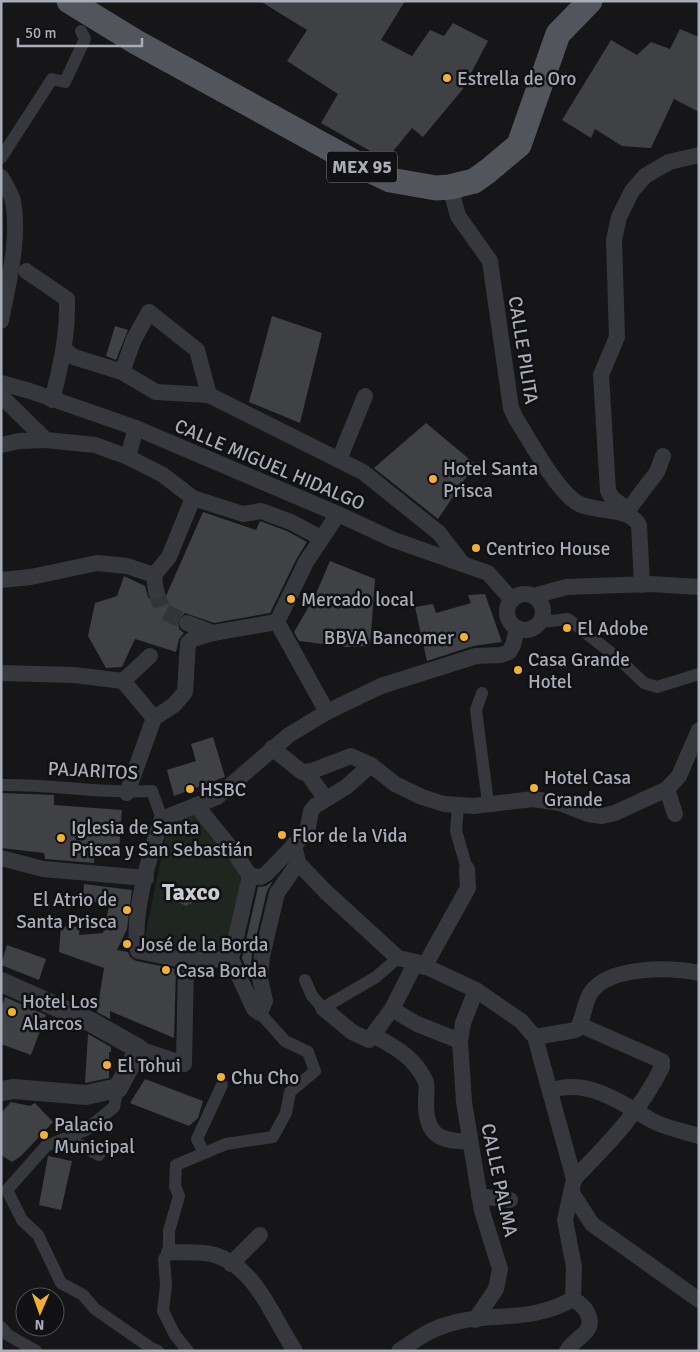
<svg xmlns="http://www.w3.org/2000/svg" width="700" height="1352" viewBox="0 0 700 1352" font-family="Signika,sans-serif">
  <rect width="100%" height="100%" fill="#161618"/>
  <polygon fill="#1e261f" points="189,809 246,876 231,955 185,960 143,947 169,819"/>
  <g fill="#404145">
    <polygon points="260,1 405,1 381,40 412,56 430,30 444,36 453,23 488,41 462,90 423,137 412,128 386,160 321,123 338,94 287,61 307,30"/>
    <polygon points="680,29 699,37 699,112 674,99 651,148 622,146 595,129 591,138 562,120 611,40 637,55 651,42 670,49"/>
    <polygon points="272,316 322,333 300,423 249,402"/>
    <polygon points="115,326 128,330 116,360 106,356"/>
    <polygon points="426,423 475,464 438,519 374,468"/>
    <polygon points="203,512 256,530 260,521 287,531 307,542 297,558 270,613 214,623 185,613 178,620 179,629 184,633 179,639 176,652 135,639 122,667 106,668 88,636 95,603 117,596 124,576 145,586 148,597 152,600 162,599 166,596"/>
    <polygon points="330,561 375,579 370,646 347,647 299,641 294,632 315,596"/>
    <polygon points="485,594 502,642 473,646 427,661 415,607 433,604 436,613 471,603 468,595"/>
    <polygon points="213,737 225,777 174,796 167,770 196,761 191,744"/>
    <polygon points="1,793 54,795 54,805 122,810 119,850 95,848 94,863 45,859 44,853 1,848"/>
    <polygon points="273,881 267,891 252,954 250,977 242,958 258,887 266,886"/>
    <polygon points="84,884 132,890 127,929 117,950 128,952 130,957 136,961 176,969 174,1038 110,1011 110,1019 97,1012 104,968 59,952 61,926 80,927 79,935 103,933 109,906 83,899"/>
    <polygon points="186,887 195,891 195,901 186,906 178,902 178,892"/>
    <polygon points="7,945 46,959 39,980 1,965"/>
    <polygon points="5,997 46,1015 31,1055 1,1044 1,1008"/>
    <polygon points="88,1034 111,1047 111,1052 109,1052 109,1078 85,1083"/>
    <polygon points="145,1079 203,1101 198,1118 189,1126 130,1103"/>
    <polygon points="11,1102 30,1106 35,1103 53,1122 21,1156 12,1162 1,1155 1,1113"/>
    <polygon points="48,1156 72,1161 61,1210 39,1205"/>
  </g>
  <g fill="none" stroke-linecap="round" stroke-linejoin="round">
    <polyline stroke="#333438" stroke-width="16" stroke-dasharray="16 8" stroke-linecap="butt" points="156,591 163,611 187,623"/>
    <g stroke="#37383d" stroke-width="12">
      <polyline points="1,158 52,79 65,82 85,39 81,31"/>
      <polyline points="541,622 568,619 619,659 644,683 657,687 699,674"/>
      <polyline points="482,693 476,710 488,803"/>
      <path d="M 1,785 C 52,784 101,794 152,791 L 162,819"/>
      <polyline points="458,806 456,831 467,869"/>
      <polyline points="305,980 312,996 323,1008 376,977 398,958"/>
      <polyline points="118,1088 114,1107 86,1130 46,1146 7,1190 22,1220 38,1235 61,1283 83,1295 95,1309 151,1348 158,1351"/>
      <polyline points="67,1138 99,1155"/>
      <polyline points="204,1153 197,1139 222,1085"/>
      <polyline points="1,1327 8,1335 36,1351"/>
      <polyline points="188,1351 175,1335 163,1311 166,1285 164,1259 169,1252 169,1231 179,1196 175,1186 176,1165 226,1144 273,1137 286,1113 290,1092 315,1071 308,1052 285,1041 260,1013"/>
    </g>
    <g stroke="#37383d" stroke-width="16">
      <path d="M 1,177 C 5,184 11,193 13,201 C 20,239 8,284 1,321"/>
      <path d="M 450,187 L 458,216 L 490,261 L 511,408 L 515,417 C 529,439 555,488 576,502 C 594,514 627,505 639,525 L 642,585"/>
      <path d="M 26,271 L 67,299 C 68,334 61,366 52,400"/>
      <polyline points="64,349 74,357 122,372 156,392 209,395 363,472 439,533 462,563"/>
      <polyline points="122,372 134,339 149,312 197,350 209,395"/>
      <polyline points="1,383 30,391 136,428 338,514 394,540 488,573 512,600"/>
      <polyline points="1,396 46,440 95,445 128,457 163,475 193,498 243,514 261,511 291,522 321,538"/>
      <polyline points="1,445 19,441 46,440"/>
      <polyline points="128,457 136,428"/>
      <polyline points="339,460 365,396"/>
      <polyline points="628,510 612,498 608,491 601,375 617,337 614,240 619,217 632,191 645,176 669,162 699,155"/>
      <polyline points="625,514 657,472 663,456"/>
      <polyline points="154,575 169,557 193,498"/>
      <polyline points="154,575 156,591"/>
      <polyline points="1,580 31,577 97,563 127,566 154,575"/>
      <circle cx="525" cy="612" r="18"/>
      <polyline points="534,596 566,587 650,584 699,587"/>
      <polyline points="277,622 306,562 338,514"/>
      <polyline points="277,622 327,712"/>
      <polyline points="187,623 213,633 277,622"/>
      <polyline points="1,673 74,675 123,681"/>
      <polyline points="123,681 154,718"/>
      <polyline points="123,681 150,656"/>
      <polyline points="272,748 302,772 312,771 351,756 371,765 395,784 422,797 444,804 474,806 533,799 560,803 588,814 602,816 615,813 667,789 679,776 699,730"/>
      <polyline points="307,773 326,799"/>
      <polyline points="667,789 675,814"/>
      <polyline points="127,793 154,718 174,705 185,692 188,643 193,639 213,633"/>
      <polyline points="196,805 234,852 250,876 231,959"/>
      <polyline points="1,858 43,869 146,878"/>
      <polyline points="298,863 326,892 398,958 416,962 476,990 521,1021 535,1037 574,1179 565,1220 574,1267 573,1299"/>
      <polyline points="250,876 261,877 266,874 307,832 311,811 315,806 346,787 371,765"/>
      <path d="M 231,959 L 186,961 L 138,951 C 131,917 150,853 162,819 L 217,797 L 289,735 L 327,712 L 381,686 L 476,656 L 501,655 L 509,652 L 513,645 L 517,629"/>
      <polyline points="231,959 254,1009 260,1013 265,1001 260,978 262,956 277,893 298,863 294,844"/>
      <polyline points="424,967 468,888 467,869"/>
      <polyline points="323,1008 352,1032 369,1040 392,1009 416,962"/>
      <polyline points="392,1009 417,1024 460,1041"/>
      <path d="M 373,1035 C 395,1047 414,1057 425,1080 C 428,1085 426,1093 426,1099 C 425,1134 437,1141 470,1142"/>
      <path d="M 535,1037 L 576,1030 C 585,1019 583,1002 592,991 C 611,966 671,967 699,973"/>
      <polyline points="139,1049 184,1064 186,961"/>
      <path d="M 550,1091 C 585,1077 621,1102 651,1120 C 665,1128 683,1131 699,1136"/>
      <path d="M 574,1179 C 608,1144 640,1112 662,1067 L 662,1061 L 580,1025"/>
      <polyline points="572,1193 592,1224 699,1300"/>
      <polyline points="479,1196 510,1200"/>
      <path d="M 169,1252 C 183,1253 202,1251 215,1255 C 257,1268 273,1319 295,1351"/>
      <polyline points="231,1264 260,1235"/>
      <polyline points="475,1320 496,1289 500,1269 482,1211 464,1102 460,1041 463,1023 476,990"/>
      <path d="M 399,1351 C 414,1341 428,1330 446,1325 C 490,1310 527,1325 573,1299"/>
      <path d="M 567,1351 C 574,1338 594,1333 589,1317 C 586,1308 581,1304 573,1299"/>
    </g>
    <polyline stroke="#37383d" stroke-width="20" points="1,982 91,1022 139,1049 118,1088 86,1095 14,1089 1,1091"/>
    <polyline stroke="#53555c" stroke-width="25" points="69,1 136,42 363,167 390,180 436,188 450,187 474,181 488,171 519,145 558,34 590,1"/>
  </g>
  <g fill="#f2b134" stroke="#111113" stroke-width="2">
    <circle cx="447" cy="78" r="5"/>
    <circle cx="433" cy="479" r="5"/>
    <circle cx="476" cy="548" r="5"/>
    <circle cx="291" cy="599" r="5"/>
    <circle cx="567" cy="628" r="5"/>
    <circle cx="464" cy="637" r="5"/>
    <circle cx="518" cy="670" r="5"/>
    <circle cx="534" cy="788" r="5"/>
    <circle cx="190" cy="789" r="5"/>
    <circle cx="282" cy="835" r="5"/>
    <circle cx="61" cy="838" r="5"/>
    <circle cx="127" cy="910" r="5"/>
    <circle cx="127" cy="944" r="5"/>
    <circle cx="166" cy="970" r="5"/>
    <circle cx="12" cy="1012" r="5"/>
    <circle cx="107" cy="1065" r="5"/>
    <circle cx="221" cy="1077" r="5"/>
    <circle cx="44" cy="1135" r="5"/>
  </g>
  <g text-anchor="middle" stroke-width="5" stroke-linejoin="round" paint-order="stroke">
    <rect fill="#111113" stroke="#7b7e86" stroke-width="1" x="327" y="151.5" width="70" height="31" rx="4"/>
    <g font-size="18" font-weight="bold" fill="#a8adb8">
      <text x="362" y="173">MEX 95</text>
    </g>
    <g font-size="19" fill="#a8adb8" stroke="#111113" text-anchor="start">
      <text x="457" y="85">Estrella de Oro</text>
      <text x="443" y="475">Hotel Santa<tspan x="443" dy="22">Prisca</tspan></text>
      <text x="486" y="555">Centrico House</text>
      <text x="301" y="606">Mercado local</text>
      <text x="577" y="635">El Adobe</text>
      <text x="454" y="644" text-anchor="end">BBVA Bancomer</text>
      <text x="528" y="666">Casa Grande<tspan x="528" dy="22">Hotel</tspan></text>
      <text x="544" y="784">Hotel Casa<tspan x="544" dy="22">Grande</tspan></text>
      <text x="200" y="796">HSBC</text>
      <text x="71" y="834">Iglesia de Santa<tspan x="71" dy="22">Prisca y San Sebastián</tspan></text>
      <text x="292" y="842">Flor de la Vida</text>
      <text x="117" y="906" text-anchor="end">El Atrio de<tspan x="117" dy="22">Santa Prisca</tspan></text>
      <text x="137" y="951">José de la Borda</text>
      <text x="176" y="977">Casa Borda</text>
      <text x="22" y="1008">Hotel Los<tspan x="22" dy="22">Alarcos</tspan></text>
      <text x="117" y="1072">El Tohui</text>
      <text x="231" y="1084">Chu Cho</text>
      <text x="54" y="1131">Palacio<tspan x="54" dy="22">Municipal</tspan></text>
    </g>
    <g font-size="19" fill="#a8adb8" stroke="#111113">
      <text transform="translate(524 350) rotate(81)" y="7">CALLE PILITA</text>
      <text transform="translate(270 464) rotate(23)" y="7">CALLE MIGUEL HIDALGO</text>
      <text transform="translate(93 770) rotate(3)" y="7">PAJARITOS</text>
      <text transform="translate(500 1180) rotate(78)" y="7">CALLE PALMA</text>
    </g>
    <g font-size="24" font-weight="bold" fill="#c9ccd4" stroke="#111113">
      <text x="191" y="900">Taxco</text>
    </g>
  </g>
  <rect width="700" height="1352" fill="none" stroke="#a8adb8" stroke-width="5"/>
  <g transform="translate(40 1312) rotate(182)"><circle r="24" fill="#111113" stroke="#4d4f55"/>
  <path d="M0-4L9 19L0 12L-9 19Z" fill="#f2b134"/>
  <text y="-8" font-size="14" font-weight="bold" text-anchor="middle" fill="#a8adb8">N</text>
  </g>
  <path d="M18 38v8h124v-8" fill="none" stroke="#a8adb8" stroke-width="2.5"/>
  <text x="25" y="38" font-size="15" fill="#a8adb8" stroke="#111113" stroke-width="4" paint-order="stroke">50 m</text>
</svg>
